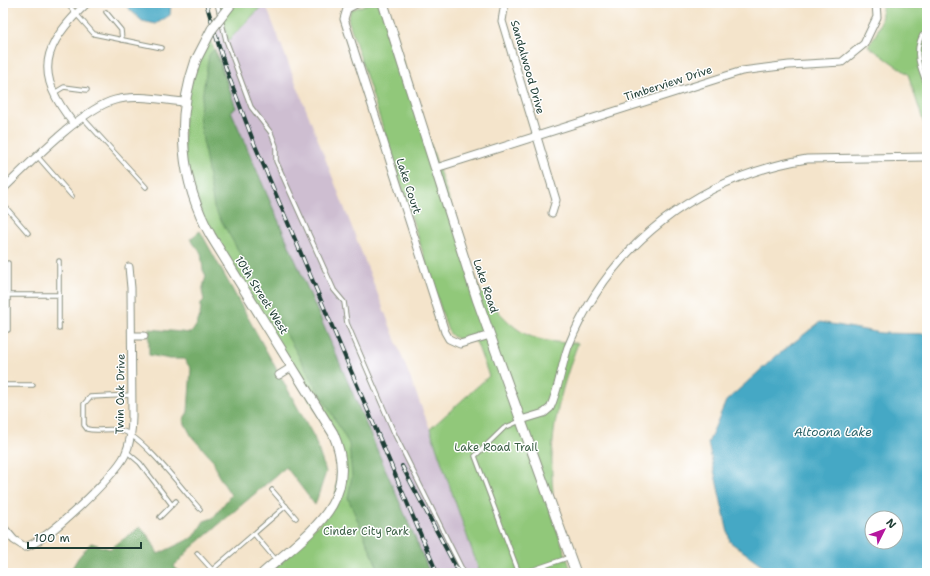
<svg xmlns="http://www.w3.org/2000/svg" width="930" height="576" viewBox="0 0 930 576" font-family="'Shantell Sans',sans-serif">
  <rect width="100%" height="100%" fill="#fff"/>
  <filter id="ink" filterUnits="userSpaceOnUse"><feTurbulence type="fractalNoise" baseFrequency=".025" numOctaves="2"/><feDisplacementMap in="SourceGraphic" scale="8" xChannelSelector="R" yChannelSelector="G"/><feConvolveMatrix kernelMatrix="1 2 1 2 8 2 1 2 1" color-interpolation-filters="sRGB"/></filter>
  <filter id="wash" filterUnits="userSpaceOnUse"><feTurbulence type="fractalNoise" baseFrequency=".012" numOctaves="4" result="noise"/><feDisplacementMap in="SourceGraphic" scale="16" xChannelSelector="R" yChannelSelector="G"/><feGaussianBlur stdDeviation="0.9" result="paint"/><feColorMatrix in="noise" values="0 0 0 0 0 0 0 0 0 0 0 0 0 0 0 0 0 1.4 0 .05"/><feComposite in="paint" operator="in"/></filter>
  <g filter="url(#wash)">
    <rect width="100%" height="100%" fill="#f4e4cb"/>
    <polygon fill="#cebed1" points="237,3 265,3 430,429 480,573 430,573 231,110 236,108 213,37 220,24"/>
    <g fill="#91c87a" stroke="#588257">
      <polygon points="219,3 265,3 228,41"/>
      <path d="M 370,3 L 383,3 L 479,289 C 514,329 521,343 578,343 C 559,394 548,437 553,493 L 545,495 L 572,573 L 480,573 L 430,429 L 489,376 L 477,344 L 472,337 C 461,341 452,340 447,328 L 348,19 L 351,10 Z"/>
      <path d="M 882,3 L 927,3 L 927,133 L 908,74 L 868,46 C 879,32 883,21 882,3 Z"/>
      <polygon points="208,37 219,58 236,108 231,111 430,573 263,573 320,523 336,498 338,447 208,231 184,160 184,102"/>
    </g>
    <g fill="#74ac6a" stroke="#4a744f">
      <polygon points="214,49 236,108 231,111 430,573 380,573 348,498 352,476 349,444 214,208 199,116 209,55"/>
      <path d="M 200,231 L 314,437 L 326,472 L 315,505 L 286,467 L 190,549 L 174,566 L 179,573 L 69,573 L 78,558 L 91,543 L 110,549 L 140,527 L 150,538 L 158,554 L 194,537 L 204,521 L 213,518 L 231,495 L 218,475 L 213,460 L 192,437 L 183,420 L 188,412 L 191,369 L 184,359 L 170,359 L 149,355 L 149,329 L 191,333 C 199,323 201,315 201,303 L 204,300 L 202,291 L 206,276 L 203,270 L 201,253 L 190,239 Z"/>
    </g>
    <g fill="#45a8c5" stroke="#32727c" fill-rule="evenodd">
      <polygon points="127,3 171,3 170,15 156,24 142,21 125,5"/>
      <path d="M 820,322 L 881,333 L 927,334 L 927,573 L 773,573 L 730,542 L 708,443 L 726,401 L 775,357 ZM 872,518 L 896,518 L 896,542 L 872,542 Z"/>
    </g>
  </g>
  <g filter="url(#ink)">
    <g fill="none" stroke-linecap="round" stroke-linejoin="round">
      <g stroke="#8a9080" stroke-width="5.5">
        <g id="service">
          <polyline points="217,3 226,40 251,107 271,133 276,146 276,161 334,290 344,302 347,323 395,435 464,573"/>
          <polyline points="70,7 94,34 162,48"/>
          <polyline points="106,12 121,30 122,40"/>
          <path d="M 927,36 L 922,35 C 913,53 920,69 927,86"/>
          <polyline points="54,93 64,87 87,90"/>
          <polyline points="83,118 146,187"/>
          <polyline points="38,157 72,196"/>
          <polyline points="3,204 28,233"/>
          <polyline points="8,263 8,330"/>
          <polyline points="3,295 59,295"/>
          <polyline points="59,329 59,261"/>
          <polyline points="3,385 33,385"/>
          <path d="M 132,395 L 90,397 L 84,404 L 84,425 L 87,429 C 98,432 112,427 123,431 C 144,438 184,491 200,509"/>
          <polyline points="126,451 140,463 172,505"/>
          <polyline points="272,490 296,518"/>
          <polyline points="3,492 3,498"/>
          <polyline points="160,517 176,501"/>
          <polyline points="254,534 276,560"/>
          <polyline points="197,553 215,573"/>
          <polyline points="212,570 286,506"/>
          <polyline points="519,573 475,456 504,428 520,421"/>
          <polyline points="523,573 570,557"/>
        </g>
      </g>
      <g stroke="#8a9080" stroke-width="9">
        <g id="minor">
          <polyline points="358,3 347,9 344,19 445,332 449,339 460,344 490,335"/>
          <polyline points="505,3 502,21 556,200 552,213"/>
          <path d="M 74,124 C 33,73 42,46 87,3"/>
          <polyline points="436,168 742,71 789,65 842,62 864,44 877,17 876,3"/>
          <path d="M 3,189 C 28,165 83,108 115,100 C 137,94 161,100 184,102"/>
          <polyline points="132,336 144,336"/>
          <polyline points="279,375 292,367"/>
          <path d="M 521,420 L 544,413 L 550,408 C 559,389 561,367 568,347 C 610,244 698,177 807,159 L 927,157"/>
          <path d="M 3,527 L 14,540 L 25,547 C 46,542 116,475 125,455 C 131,442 132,429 132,416 L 131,288 L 129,267"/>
        </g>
      </g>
      <g stroke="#8a9080" stroke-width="11">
        <g id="tertiary">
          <polyline points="383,3 477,299 576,573"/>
          <path d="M 196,60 C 175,119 180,181 211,236 L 333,433 C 363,502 308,533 263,573"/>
        </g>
      </g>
      <use href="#service" stroke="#fff" stroke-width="3.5"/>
      <use href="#minor" stroke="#fff" stroke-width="7"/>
      <use href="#tertiary" stroke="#fff" stroke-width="9"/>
      <g stroke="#1f3d34" stroke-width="4">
        <g id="rail">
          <polyline points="206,3 226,69 254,143 437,573"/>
          <polyline points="402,466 459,573"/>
        </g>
      </g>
      <use href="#rail" stroke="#fff" stroke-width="2.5" stroke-dasharray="8" stroke-linecap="butt"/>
      <g stroke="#8a9080" stroke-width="11" stroke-linecap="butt">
        <polyline id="tertiary-bridge" points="196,60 212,29 232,3"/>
      </g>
      <use href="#tertiary-bridge" stroke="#fff" stroke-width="9"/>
    </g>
  </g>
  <g text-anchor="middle" stroke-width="3" stroke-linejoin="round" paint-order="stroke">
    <g font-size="11" fill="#1f3d34" stroke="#fff">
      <text transform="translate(528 67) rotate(74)" y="4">Sandalwood Drive</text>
      <text transform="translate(668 83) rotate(-18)" y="4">Timberview Drive</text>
      <text transform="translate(409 186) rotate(72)" y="4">Lake Court</text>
      <text transform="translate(486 286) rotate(71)" y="4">Lake Road</text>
      <text transform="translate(262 295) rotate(58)" y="4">10th Street West</text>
      <text transform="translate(120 394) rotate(-89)" y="4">Twin Oak Drive</text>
    </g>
    <g font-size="11" fill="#3c6046" stroke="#fff">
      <text x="496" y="451">Lake Road Trail</text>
      <text x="366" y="535">Cinder City Park</text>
    </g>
    <g font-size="12" font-style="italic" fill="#2c6267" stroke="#fff">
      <text x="833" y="436">Altoona Lake</text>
    </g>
  </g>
  <rect width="930" height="576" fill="none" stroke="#fff" stroke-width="16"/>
  <g transform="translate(884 530) rotate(48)"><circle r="19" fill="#ffffff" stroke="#a5b1ae"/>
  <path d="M0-3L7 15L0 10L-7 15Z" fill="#b5179e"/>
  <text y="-6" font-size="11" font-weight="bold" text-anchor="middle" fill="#1f3d34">N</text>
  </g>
  <path d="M28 542v6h113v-6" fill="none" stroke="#1f3d34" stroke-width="2"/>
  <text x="34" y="542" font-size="12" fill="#1f3d34" stroke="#ffffff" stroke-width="3" paint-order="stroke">100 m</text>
</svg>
